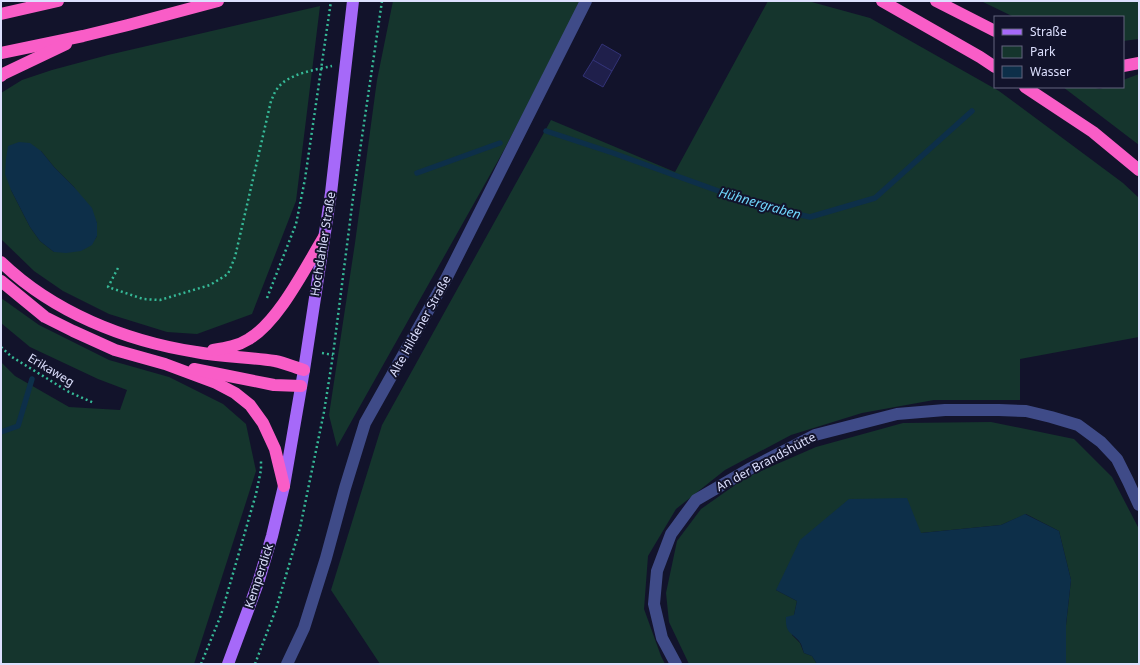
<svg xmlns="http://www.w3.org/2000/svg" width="1140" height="665" viewBox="0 0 1140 665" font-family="'Noto Sans',sans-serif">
  <rect width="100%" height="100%" fill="#12132b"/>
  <g fill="#15352d" fill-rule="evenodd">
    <polygon points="393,1 582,1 504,150 337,447 329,415 355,243 377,80"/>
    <polygon points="768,1 808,1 870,18 999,91 1123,183 1139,198 1139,337 1020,359 1020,400 934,400 862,413 791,435 725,470 676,509 648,556 644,609 661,656 665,664 380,664 331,590 382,425 551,120 675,172"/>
    <polygon points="981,1 1139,1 1139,39 1123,41 1123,17 1014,17"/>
    <path d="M 320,6 L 296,201 L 252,314 L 197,334 L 167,332 L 109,314 L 63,291 L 34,271 L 1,239 L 1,93 L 22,80 L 52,70 L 108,55 ZM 41,151 L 54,167 L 74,187 L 97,223 L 97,236 L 91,245 L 54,252 L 40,241 L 30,227 L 11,190 Z"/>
    <polygon points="1139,74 1139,145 1063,87 1091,87 1100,89 1106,87 1123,87 1123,80"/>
    <polygon points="1,298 39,325 109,360 169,377 223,404 246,424 256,471 194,664 1,664 1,362 15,376 69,407 120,410 127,390 98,379 30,347 1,323"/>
    <polygon points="991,422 1074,439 1112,477 1139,529 1139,664 1066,664 1066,625 1071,580 1059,531 1026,514 1001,525 921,533 776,590 797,601 794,615 792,635 800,643 804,653 812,656 817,664 689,664 669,622 666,593 677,541 701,509 745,478 816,447 903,423"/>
  </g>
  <g fill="#0d2f49">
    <polygon points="19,142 30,143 41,151 54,167 74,187 92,208 97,223 97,236 92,245 81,251 66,253 54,252 40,241 30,227 11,190 5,174 6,159 8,146"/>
    <path d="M 907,498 L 921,533 L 1001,525 L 1025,514 L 1059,531 L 1071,580 L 1066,625 L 1066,664 L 817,664 L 812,656 L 804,653 C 803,650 802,647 801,644 C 794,632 785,636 786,617 L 794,615 L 797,601 L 776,590 L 800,540 L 849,499 Z"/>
  </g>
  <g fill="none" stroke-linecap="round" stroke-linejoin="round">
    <g stroke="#0d2f49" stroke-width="5.5">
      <polyline points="546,131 613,153 760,206 810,217 875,198 972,111"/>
      <polyline points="417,173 500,143"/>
      <polyline points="1,432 18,426 32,379"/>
    </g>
  </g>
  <g fill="#1f1f4b" stroke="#323276">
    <polygon points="602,44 621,55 612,71 593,60"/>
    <polygon points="593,60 612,71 603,87 583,76"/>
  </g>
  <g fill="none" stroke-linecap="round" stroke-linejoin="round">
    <g stroke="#36b997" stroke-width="2.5" stroke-dasharray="2 3" stroke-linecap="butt">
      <path d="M 118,268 L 108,287 L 143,299 L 160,300 L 210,285 L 228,274 L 235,257 L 271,101 C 273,97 274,93 277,89 C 287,74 314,70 332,66"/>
      <polyline points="267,298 296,224 305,179 331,1"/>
      <polyline points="1,347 12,357 69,392 94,403"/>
      <polyline points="322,353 333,355"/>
      <polyline points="201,664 221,615 256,494 261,470 261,459"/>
      <polyline points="255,664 276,609 300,528 324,412 333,355 353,198 382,1"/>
    </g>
    <g stroke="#3f4b88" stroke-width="12">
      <polyline points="287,664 304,628 326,558 345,488 365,423 447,277 586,1"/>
      <polyline points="676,664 662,638 654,604 657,571 671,534 696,500 751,468 815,435 897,414 945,410 999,410 1026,411 1051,417 1078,425 1101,442 1117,459 1128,481 1139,505"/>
    </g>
    <polyline stroke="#a669f9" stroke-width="12" points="228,664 258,583 272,536 284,486 304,370 331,193 353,1"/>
    <g stroke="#f95dc7" stroke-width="12">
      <polyline points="882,1 980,57 995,67"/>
      <polyline points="936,1 995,31"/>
      <polyline points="1,14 58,1"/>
      <polyline points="1,53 83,36 128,25 218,1"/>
      <polyline points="1123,66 1139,63"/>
      <polyline points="1,76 3,74 66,44"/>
      <polyline points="1025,87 1093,132 1139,170"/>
      <path d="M 1,262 C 53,312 125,341 196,352 C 222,357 249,357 275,361 C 285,363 294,367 304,370"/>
      <polyline points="1,281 45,317 73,331 115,350 165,364 216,383 235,393 250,405 263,423 275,449 284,486"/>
      <path d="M 213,350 C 226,348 238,346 249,339 C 279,321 305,268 324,237"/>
      <polyline points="194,369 274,385 301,386"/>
    </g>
  </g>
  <g text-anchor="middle" stroke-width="4" stroke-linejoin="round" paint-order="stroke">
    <g font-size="12" fill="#dde0fe" stroke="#12132b">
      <text transform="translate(323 244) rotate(-81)" y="4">Hochdahler Straße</text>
      <text transform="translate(420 326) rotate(-61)" y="4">Alte Hildener Straße</text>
      <text transform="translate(51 370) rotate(31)" y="4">Erikaweg</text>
      <text transform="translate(766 462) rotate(-28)" y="4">An der Brandshütte</text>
      <text transform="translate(259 576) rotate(-72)" y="4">Kemperdick</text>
    </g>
    <g font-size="13" font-style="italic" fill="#6fd5fa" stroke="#12132b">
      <text transform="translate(760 203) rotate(16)" y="5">Hühnergraben</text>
    </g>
  </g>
  <rect width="1140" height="665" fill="none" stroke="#dde0fe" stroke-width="4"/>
  <rect x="994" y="16" width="130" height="72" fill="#12132b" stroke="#63657f"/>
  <rect x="1002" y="29" width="20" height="6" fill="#a669f9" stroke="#63657f"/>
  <text x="1030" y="36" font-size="12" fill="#dde0fe">Straße</text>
  <rect x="1002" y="46" width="20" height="12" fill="#15352d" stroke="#63657f"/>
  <text x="1030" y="56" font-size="12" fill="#dde0fe">Park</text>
  <rect x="1002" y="66" width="20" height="12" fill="#0d2f49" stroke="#63657f"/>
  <text x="1030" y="76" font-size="12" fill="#dde0fe">Wasser</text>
</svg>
